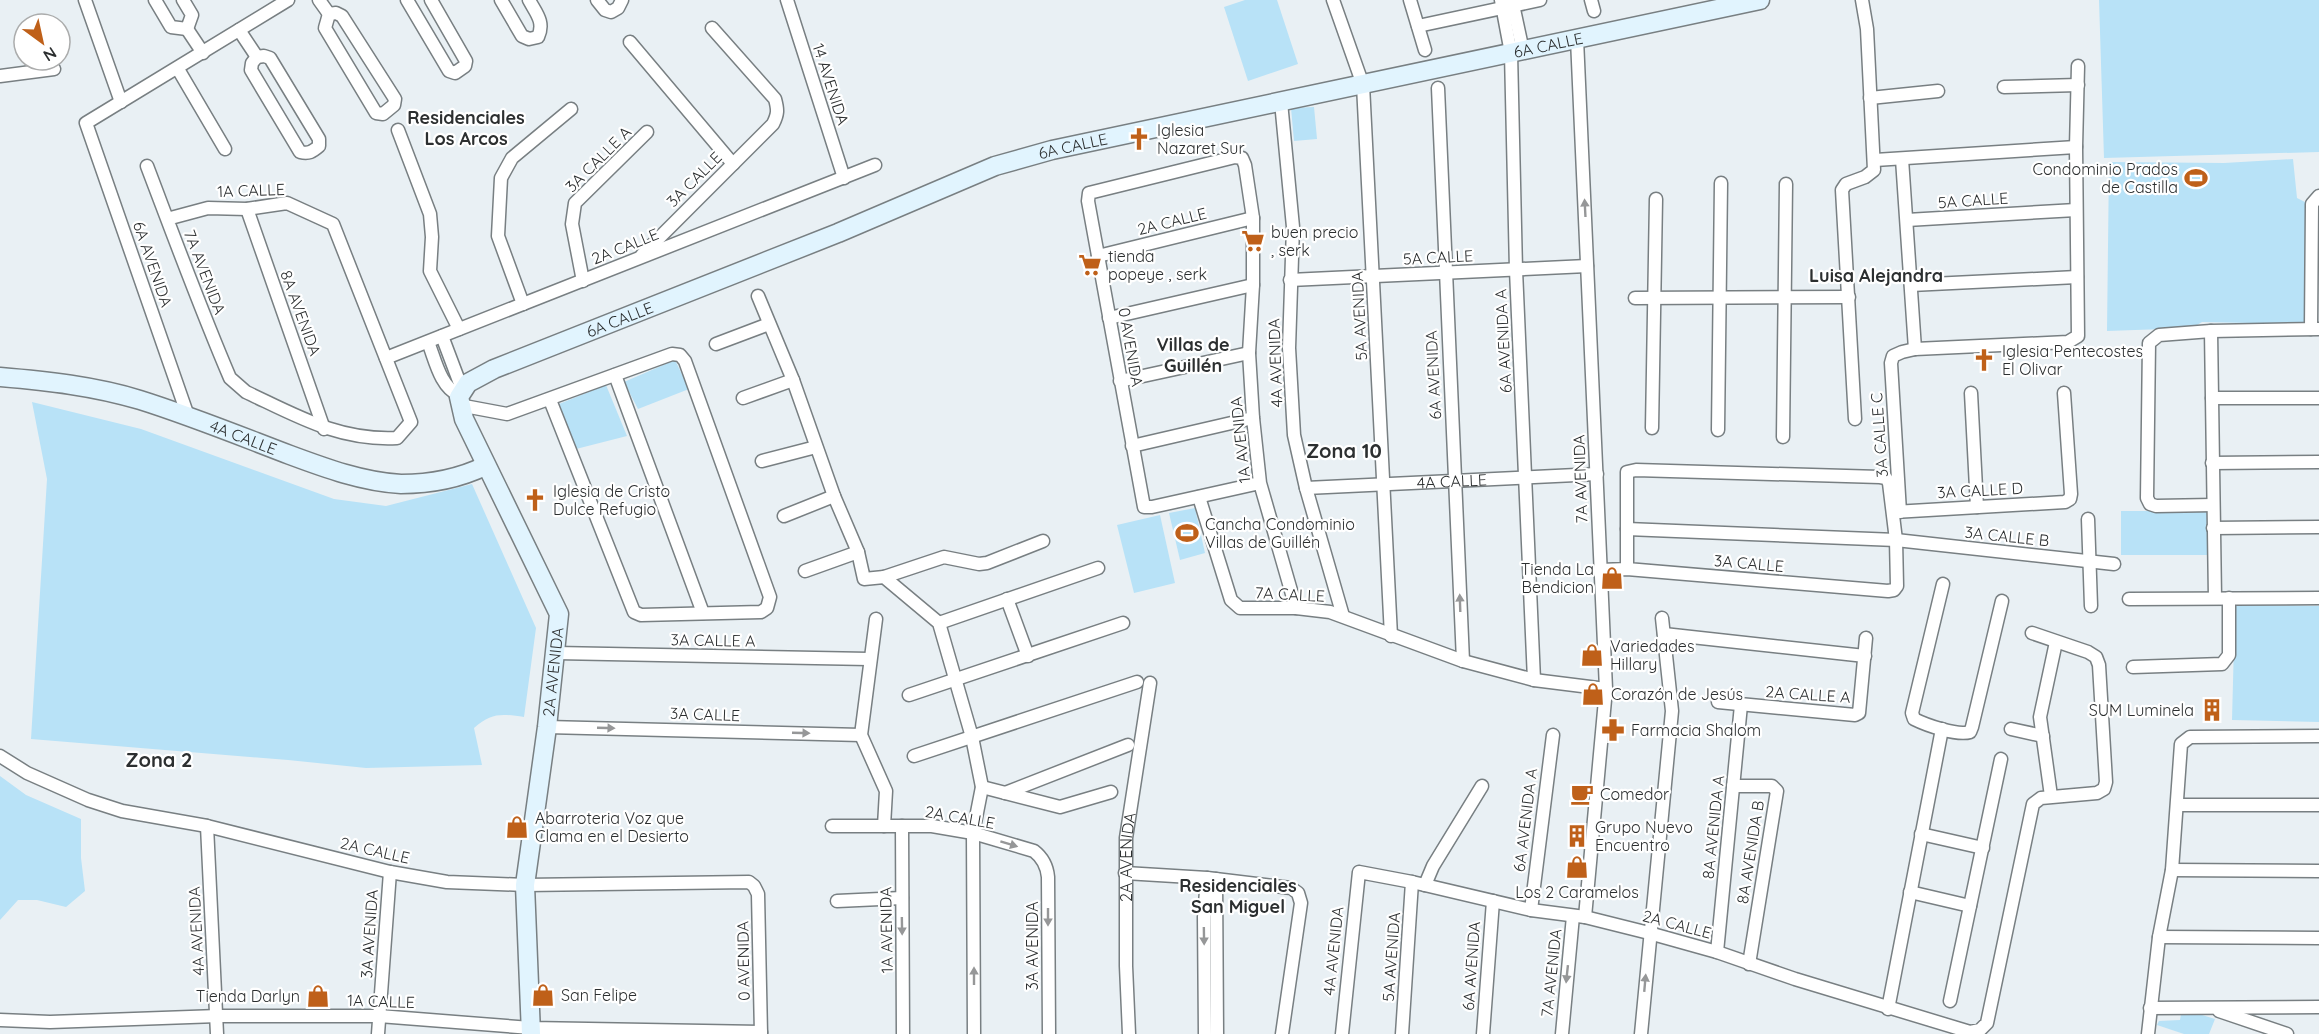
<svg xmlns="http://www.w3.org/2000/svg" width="2319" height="1034" viewBox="0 0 2319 1034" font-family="Quicksand,sans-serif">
  <rect width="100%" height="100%" fill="#e9f0f4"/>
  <g fill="#b8e2f7">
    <polygon points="1245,0 1277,0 1298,64 1248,81 1224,7"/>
    <polygon points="2099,0 2319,0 2319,152 2104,158"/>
    <polygon points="1314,107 1317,139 1294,141 1291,108"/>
    <polygon points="2293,159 2297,198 2307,203 2306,324 2202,322 2192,328 2107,331 2109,162 2224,163"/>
    <polygon points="675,360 689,389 638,409 624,382"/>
    <polygon points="606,385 627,436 576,449 559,404"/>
    <path d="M 32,402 L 141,429 L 334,499 L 386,506 L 472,484 L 536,628 L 524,717 C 502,714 492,712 474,728 L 482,765 L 366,768 L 288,760 L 31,739 L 47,479 Z"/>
    <polygon points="1195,508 1205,553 1180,560 1169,513"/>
    <rect x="2121" y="511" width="86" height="44"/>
    <polygon points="1160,515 1175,583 1134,593 1117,525"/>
    <polygon points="2235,605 2319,606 2319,722 2232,720"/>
    <polygon points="0,776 26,795 81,819 81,858 85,891 66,907 37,900 18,900 0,920"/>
    <polygon points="2181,1014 2199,1014 2215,1019 2209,1034 2184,1034 2157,1025 2159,1021 2180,1020"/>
  </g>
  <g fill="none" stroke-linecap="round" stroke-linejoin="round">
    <g stroke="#787f82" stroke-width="15">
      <g id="minor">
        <polyline points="85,0 121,102"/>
        <polyline points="155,0 171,27 187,29 192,15 183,0"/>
        <polyline points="319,0 329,14"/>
        <polyline points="407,0 449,71 455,73 465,66 466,61 431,0"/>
        <path d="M 501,0 L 522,36 L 529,39 L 538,37 C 545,22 536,13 529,0"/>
        <polyline points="597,0 605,10 611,12 618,8 622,0"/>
        <polyline points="787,0 844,178"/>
        <polyline points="1333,0 1363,85 1391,636"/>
        <polyline points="1410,0 1425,50"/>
        <polyline points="1501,0 1511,53 1516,270 1534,680"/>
        <polyline points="1512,0 1523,51"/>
        <polyline points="1591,0 1594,11"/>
        <polygon points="336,13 342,16 395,99 394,105 383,114 376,113 325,28 329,14"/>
        <polyline points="1418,26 1540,0"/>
        <polyline points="187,29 203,53"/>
        <polyline points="239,30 257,57"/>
        <polyline points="1577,39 1606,689 1585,917"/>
        <polyline points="630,42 733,164"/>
        <path d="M 264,56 L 270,58 L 319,139 L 319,146 C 312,152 309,154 300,152 L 251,70 L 252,63 L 257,57 Z"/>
        <polyline points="178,69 225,149"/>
        <polyline points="0,76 54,69"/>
        <polyline points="2004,87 2078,85"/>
        <polyline points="1438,88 1463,661"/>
        <polyline points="1870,98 1938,91"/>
        <polyline points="1281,102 1293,227 1289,348 1294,435 1306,488 1343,616"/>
        <polyline points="398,130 430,214 432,237 430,271 459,329"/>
        <polyline points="1902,159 1915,349"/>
        <polyline points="1875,160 2076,147"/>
        <path d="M 147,166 C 174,237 200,308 230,378 L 246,392 C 297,416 339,441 397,438 L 411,422 L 333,224 L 287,203 L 247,209 L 208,208 L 167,219"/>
        <polyline points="247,209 324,429"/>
        <polyline points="1907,220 2076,210"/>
        <path d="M 642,255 L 773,124 C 778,114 778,110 775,99 L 712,28"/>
        <polyline points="1098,256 1253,218"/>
        <polyline points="1290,280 1587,266"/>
        <polyline points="583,281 572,224 575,203 647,132"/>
        <polyline points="1911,285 2077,277"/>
        <polyline points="758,296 793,380 834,496 858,552 864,579 884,577 939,623 972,737 982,787 973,833 974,1034"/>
        <polyline points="1635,298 1849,297"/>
        <polyline points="523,304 498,236 501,178 512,158 571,109"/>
        <polyline points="1109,318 1253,285"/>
        <polyline points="2311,329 2312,204 2319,196"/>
        <polyline points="2211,331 2215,598"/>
        <polyline points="442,336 462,389"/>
        <path d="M 428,342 C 435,359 440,387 459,395"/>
        <polyline points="716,344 769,324"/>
        <polyline points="386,358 875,165"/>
        <polyline points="615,375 703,613"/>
        <polyline points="1120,381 1249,353"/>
        <polyline points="1971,393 1977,507"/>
        <polyline points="743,398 793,380"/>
        <polyline points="2212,398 2319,398"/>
        <polyline points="459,405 507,414 672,354 680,355 685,361 770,597 767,608 761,612 641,615 634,612 550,400"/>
        <polyline points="188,416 86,123 288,0"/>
        <polyline points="1855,419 1842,190 1846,184 1865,177 1874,170 1867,29 1862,0"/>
        <polyline points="1652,428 1656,199"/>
        <polyline points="1718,430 1721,183"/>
        <polyline points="1783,437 1786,184"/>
        <polyline points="1132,446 1253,418"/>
        <polyline points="762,461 816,447"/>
        <polyline points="2212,463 2319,462"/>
        <polyline points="1260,483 1152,507 1144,507 1088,201 1089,193 1235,157 1242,158 1245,165 1253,218 1253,285 1249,353 1253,418 1260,483 1296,608"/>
        <path id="s1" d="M 1306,488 L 1597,474"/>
        <polyline points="1199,497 1231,600 1240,608 1296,608 1330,612 1463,661 1534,680 1606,689"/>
        <polyline points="2213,505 2156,506 2150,504 2147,498 2149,343 2159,335 2211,331 2319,329"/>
        <polyline points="1894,512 2065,502 2070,499 2071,494 2064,393"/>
        <polyline points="1900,512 1891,363 1893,356 1902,352 1915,349 2068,342 2078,336 2076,147 2078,66"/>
        <polyline points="784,516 834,496"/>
        <polyline points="2088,519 2091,606"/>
        <polyline points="2213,528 2319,527"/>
        <polyline points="1627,529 1896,540 2114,564"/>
        <polyline points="1600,570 1627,569 1888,591 1894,590 1897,586 1896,540 1889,483 1886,478 1880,477 1636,470 1627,472 1627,569"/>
        <polyline points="805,571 858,552"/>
        <polyline points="884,577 944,557 979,564 987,563 1043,541"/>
        <path d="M 1943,584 L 1912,713 L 1914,719 C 1926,725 1957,736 1970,732 L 1972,727 L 2002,601"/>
        <polyline points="1007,599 1028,656"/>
        <polyline points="2129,599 2319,598"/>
        <polyline points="876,619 861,735 886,791 884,826"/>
        <polyline points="939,623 1098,568"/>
        <polyline points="1664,634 1865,656"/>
        <polyline points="556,653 869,659"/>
        <polyline points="2133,667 2222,664 2229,655 2229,598"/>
        <polyline points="909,695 1123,623"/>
        <polyline points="1718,702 1855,715 1859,713 1866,638"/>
        <polyline points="547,727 861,735"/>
        <polyline points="2011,729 2043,736"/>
        <polyline points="0,756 27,773 88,800 122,811 207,826 390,872 447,882 525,885 749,882 754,886 758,894 761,1034"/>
        <polyline points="914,756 1137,682"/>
        <polyline points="1733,786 1772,786 1777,791 1749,964"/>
        <polyline points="982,787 1060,807 1111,792"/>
        <polyline points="1005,793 1128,745"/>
        <polyline points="2051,796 2040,717 2056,642"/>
        <polyline points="2178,805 2319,805"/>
        <polyline points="207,826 217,1034"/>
        <path d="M 832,826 L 932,826 L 973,833 L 1034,851 C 1043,858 1047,866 1048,877 L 1049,1034"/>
        <polyline points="902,826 903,1034"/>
        <polyline points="1921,834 1983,848"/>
        <polyline points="2172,870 2319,871"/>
        <polyline points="1125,873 1207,878 1291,888 1298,893 1301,903 1282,1034"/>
        <polyline points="1216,879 1217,1034"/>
        <polyline points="1425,885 1433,866 1482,786"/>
        <polyline points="1910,892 1970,906"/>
        <polyline points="837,901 902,898"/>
        <polyline points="1531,910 1553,735"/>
        <polyline points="2159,937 2319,938"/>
        <polyline points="1717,952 1741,705"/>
        <polyline points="1950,1001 2001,759"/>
        <polyline points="2150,1008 2319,1007"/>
        <polyline points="1888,1009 1942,729"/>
        <polyline points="2219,1011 2287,1034"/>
        <polyline points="0,1020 50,1022 218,1016 379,1016 531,1028 761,1032"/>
        <polyline points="378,1034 390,872"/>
        <path id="s2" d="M 1129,1034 L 1126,966 L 1126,838 L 1150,683"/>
        <polyline points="1205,1034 1204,917 1207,878"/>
        <polyline points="1342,1034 1359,872 1412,882 1531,910 1585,917 1649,933 1717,952 1795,979 1970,1032 1980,1030 1987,1023 2033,804 2041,798 2097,793 2104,789 2106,782 2099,665 2096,657 2088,652 2032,633"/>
        <polyline points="1402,1034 1412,882"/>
        <polyline points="1483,1034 1493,901"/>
        <polyline points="1562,1034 1573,916"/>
        <polyline points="1641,1034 1672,711 1662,618"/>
        <polyline points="2148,1034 2159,937 2172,870 2181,744 2190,737 2319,736"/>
      </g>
    </g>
    <g stroke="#787f82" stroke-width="21">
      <g id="secondary">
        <path id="s3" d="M 0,377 C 47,381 94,386 140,400 C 191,416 240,436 290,455 C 325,468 363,482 401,484 C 429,484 460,478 485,466"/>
        <path id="s4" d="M 531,1034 L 525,885 L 547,727 L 559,614 L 464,419 L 459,397 L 468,383 L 494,369 L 838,233 L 995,166 L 1052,150 L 1760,0"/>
      </g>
    </g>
    <use href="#minor" stroke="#fff" stroke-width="12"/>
    <use href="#secondary" stroke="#e1f4fe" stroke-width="18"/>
  </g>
  <defs><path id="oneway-solid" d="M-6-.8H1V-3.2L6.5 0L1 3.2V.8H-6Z" transform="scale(1.5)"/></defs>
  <g fill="#969798">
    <use href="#oneway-solid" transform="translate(1585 208) rotate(-93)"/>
    <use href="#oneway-solid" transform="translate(1460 603) rotate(-92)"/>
    <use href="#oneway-solid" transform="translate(606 728) rotate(2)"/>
    <use href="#oneway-solid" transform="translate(801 733) rotate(2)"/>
    <use href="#oneway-solid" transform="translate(1009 844) rotate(17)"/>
    <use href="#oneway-solid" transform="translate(1048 917) rotate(90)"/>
    <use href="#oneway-solid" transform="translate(902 926) rotate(89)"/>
    <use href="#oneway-solid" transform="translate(1204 936) rotate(89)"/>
    <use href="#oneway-solid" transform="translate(1567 974) rotate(96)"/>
    <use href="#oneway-solid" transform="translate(974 976) rotate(-90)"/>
    <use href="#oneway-solid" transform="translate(1645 983) rotate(-85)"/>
  </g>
  <defs>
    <g id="church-bare" transform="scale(1.8)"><path d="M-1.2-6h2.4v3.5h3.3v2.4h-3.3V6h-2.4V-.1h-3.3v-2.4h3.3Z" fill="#bf6019" stroke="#fff" stroke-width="2.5" paint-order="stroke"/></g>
    <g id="stadium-bare" transform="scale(1.8)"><path d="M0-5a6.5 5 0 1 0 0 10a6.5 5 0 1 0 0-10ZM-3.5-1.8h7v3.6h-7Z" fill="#bf6019" stroke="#fff" stroke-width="2.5" paint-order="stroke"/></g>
    <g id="supermarket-bare" transform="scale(1.8)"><path d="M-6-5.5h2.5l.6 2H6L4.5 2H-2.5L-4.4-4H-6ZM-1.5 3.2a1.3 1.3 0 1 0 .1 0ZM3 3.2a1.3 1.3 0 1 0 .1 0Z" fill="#bf6019" stroke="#fff" stroke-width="2.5" paint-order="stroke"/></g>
    <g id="shop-bare" transform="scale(1.8)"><path d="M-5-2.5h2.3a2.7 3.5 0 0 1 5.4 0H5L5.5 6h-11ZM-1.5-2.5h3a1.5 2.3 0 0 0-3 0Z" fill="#bf6019" stroke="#fff" stroke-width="2.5" paint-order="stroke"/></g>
    <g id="building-bare" transform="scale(1.8)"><path d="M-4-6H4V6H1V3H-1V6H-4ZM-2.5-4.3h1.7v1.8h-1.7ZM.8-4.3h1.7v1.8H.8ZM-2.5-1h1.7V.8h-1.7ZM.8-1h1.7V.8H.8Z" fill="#bf6019" stroke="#fff" stroke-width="2.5" paint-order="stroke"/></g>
    <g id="pharmacy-bare" transform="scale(1.8)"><path d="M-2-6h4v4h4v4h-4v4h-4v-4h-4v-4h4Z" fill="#bf6019" stroke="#fff" stroke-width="2.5" paint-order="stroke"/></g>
    <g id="cafe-bare" transform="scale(1.8)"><path d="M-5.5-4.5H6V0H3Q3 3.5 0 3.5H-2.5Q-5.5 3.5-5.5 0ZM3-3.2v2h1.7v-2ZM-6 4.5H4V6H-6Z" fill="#bf6019" stroke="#fff" stroke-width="2.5" paint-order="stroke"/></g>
  </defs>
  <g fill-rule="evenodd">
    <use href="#church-bare" x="1139" y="139"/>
    <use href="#stadium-bare" x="2196" y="178"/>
    <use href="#supermarket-bare" x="1253" y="241"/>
    <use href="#supermarket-bare" x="1090" y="265"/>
    <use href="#church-bare" x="1984" y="360"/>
    <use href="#church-bare" x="535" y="500"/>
    <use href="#stadium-bare" x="1187" y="533"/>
    <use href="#shop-bare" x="1612" y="578"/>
    <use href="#shop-bare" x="1592" y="655"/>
    <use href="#shop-bare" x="1593" y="694"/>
    <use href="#building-bare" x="2212" y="710"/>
    <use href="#pharmacy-bare" x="1613" y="730"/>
    <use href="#cafe-bare" x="1582" y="794"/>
    <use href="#shop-bare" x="517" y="827"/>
    <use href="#building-bare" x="1577" y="836"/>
    <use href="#shop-bare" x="1577" y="867"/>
    <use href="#shop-bare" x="543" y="995"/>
    <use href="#shop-bare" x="318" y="996"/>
  </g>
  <g text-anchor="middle" stroke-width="4.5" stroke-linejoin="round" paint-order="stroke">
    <g font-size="16" fill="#2c2f30" stroke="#fff">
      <text dy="6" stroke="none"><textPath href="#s4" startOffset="1815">6A CALLE</textPath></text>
      <text transform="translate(831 84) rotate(72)" y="6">14 AVENIDA</text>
      <text dy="6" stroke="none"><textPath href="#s4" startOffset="1329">6A CALLE</textPath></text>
      <text transform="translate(598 159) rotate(-45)" y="6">3A CALLE A</text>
      <text transform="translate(694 179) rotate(-45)" y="6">3A CALLE</text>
      <text transform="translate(251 190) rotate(-2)" y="6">1A CALLE</text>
      <text transform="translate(1973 200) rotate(-4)" y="6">5A CALLE</text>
      <text transform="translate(1172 221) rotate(-14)" y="6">2A CALLE</text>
      <text transform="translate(625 246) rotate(-22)" y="6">2A CALLE</text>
      <text transform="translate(1438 257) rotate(-3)" y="6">5A CALLE</text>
      <text transform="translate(153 264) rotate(71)" y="6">6A AVENIDA</text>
      <text transform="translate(205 272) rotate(69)" y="6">7A AVENIDA</text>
      <text transform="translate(301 313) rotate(70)" y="6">8A AVENIDA</text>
      <text transform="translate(1359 316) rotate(-93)" y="6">5A AVENIDA</text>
      <text dy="6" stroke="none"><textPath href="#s4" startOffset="843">6A CALLE</textPath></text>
      <text transform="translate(1503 341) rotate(-93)" y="6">6A AVENIDA A</text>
      <text transform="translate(1131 347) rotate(80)" y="6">0 AVENIDA</text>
      <text transform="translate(1275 363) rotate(-92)" y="6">4A AVENIDA</text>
      <text transform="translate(1433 375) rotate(-93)" y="6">6A AVENIDA</text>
      <text transform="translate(1879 435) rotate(-94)" y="6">3A CALLE C</text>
      <text dy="6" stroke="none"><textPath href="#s3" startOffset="252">4A CALLE</textPath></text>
      <text transform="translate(1240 440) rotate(-96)" y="6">1A AVENIDA</text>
      <text transform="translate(1580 479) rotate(-92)" y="6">7A AVENIDA</text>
      <text dy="6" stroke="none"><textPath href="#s1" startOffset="146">4A CALLE</textPath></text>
      <text transform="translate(1980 490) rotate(-3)" y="6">3A CALLE D</text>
      <text transform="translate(2007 536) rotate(6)" y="6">3A CALLE B</text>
      <text transform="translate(1749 563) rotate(5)" y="6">3A CALLE</text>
      <text transform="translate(1290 594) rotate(3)" y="6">7A CALLE</text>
      <text transform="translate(713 640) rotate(1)" y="6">3A CALLE A</text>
      <text dy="6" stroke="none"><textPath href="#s4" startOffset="364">2A AVENIDA</textPath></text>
      <text transform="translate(1808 694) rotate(4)" y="6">2A CALLE A</text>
      <text transform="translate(705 714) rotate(2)" y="6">3A CALLE</text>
      <text transform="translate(960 817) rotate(10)" y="6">2A CALLE</text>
      <text transform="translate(1525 820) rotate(-83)" y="6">6A AVENIDA A</text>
      <text transform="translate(1713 827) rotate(-84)" y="6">8A AVENIDA A</text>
      <text transform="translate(375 850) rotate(13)" y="6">2A CALLE</text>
      <text transform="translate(1750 852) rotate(-81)" y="6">8A AVENIDA B</text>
      <text dy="6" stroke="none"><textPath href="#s2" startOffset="177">2A AVENIDA</textPath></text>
      <text transform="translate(1677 924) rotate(15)" y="6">2A CALLE</text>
      <text transform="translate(886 930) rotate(-91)" y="6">1A AVENIDA</text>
      <text transform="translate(196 931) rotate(-93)" y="6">4A AVENIDA</text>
      <text transform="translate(369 934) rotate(-86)" y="6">3A AVENIDA</text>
      <text transform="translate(1032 946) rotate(-90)" y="6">3A AVENIDA</text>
      <text transform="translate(1333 951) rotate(-84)" y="6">4A AVENIDA</text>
      <text transform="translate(1391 957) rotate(-86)" y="6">5A AVENIDA</text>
      <text transform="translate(743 961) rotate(-91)" y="6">0 AVENIDA</text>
      <text transform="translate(1471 966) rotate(-86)" y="6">6A AVENIDA</text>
      <text transform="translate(1551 973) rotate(-84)" y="6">7A AVENIDA</text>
      <text transform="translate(381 1001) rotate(2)" y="6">1A CALLE</text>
    </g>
    <g font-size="16" fill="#2c2f30" stroke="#fff" text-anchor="start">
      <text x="1157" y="136">Iglesia<tspan x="1157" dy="18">Nazaret Sur</tspan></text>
      <text x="2178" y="175" text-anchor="end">Condominio Prados<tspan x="2178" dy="18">de Castilla</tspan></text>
      <text x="1271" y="238">buen precio<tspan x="1271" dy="18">, serk</tspan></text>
      <text x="1108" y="262">tienda<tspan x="1108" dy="18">popeye , serk</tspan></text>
      <text x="2002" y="357">Iglesia Pentecostes<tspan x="2002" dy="18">El Olivar</tspan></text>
      <text x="553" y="497">Iglesia de Cristo<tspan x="553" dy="18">Dulce Refugio</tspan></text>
      <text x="1205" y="530">Cancha Condominio<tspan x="1205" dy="18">Villas de Guillén</tspan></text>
      <text x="1594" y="575" text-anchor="end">Tienda La<tspan x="1594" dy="18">Bendicion</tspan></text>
      <text x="1610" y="652">Variedades<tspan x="1610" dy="18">Hillary</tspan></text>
      <text x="1611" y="700">Corazón de Jesús</text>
      <text x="2194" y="716" text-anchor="end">SUM Luminela</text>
      <text x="1631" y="736">Farmacia Shalom</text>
      <text x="1600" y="800">Comedor</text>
      <text x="535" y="824">Abarroteria Voz que<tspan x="535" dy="18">Clama en el Desierto</tspan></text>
      <text x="1595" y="833">Grupo Nuevo<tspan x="1595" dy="18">Encuentro</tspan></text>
      <text x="1577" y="898" text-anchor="middle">Los 2 Caramelos</text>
      <text x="561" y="1001">San Felipe</text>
      <text x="300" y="1002" text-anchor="end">Tienda Darlyn</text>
    </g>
    <g font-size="18" font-weight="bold" fill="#2c2f30" stroke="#fff">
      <text x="466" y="124">Residenciales<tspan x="466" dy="21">Los Arcos</tspan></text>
      <text x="1876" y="282">Luisa Alejandra</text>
      <text x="1193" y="351">Villas de<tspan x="1193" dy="21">Guillén</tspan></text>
      <text x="1238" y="892">Residenciales<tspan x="1238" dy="21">San Miguel</tspan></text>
    </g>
    <g font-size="20" font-weight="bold" fill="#2c2f30" stroke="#fff">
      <text x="1344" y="458">Zona 10</text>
      <text x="159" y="767">Zona 2</text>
    </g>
  </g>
  <g transform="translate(42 42) rotate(147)"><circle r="28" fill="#ffffff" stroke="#abacac" stroke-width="1.5"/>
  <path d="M0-4.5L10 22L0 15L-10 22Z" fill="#bf6019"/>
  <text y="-9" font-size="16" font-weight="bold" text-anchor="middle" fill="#2c2f30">N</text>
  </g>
</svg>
